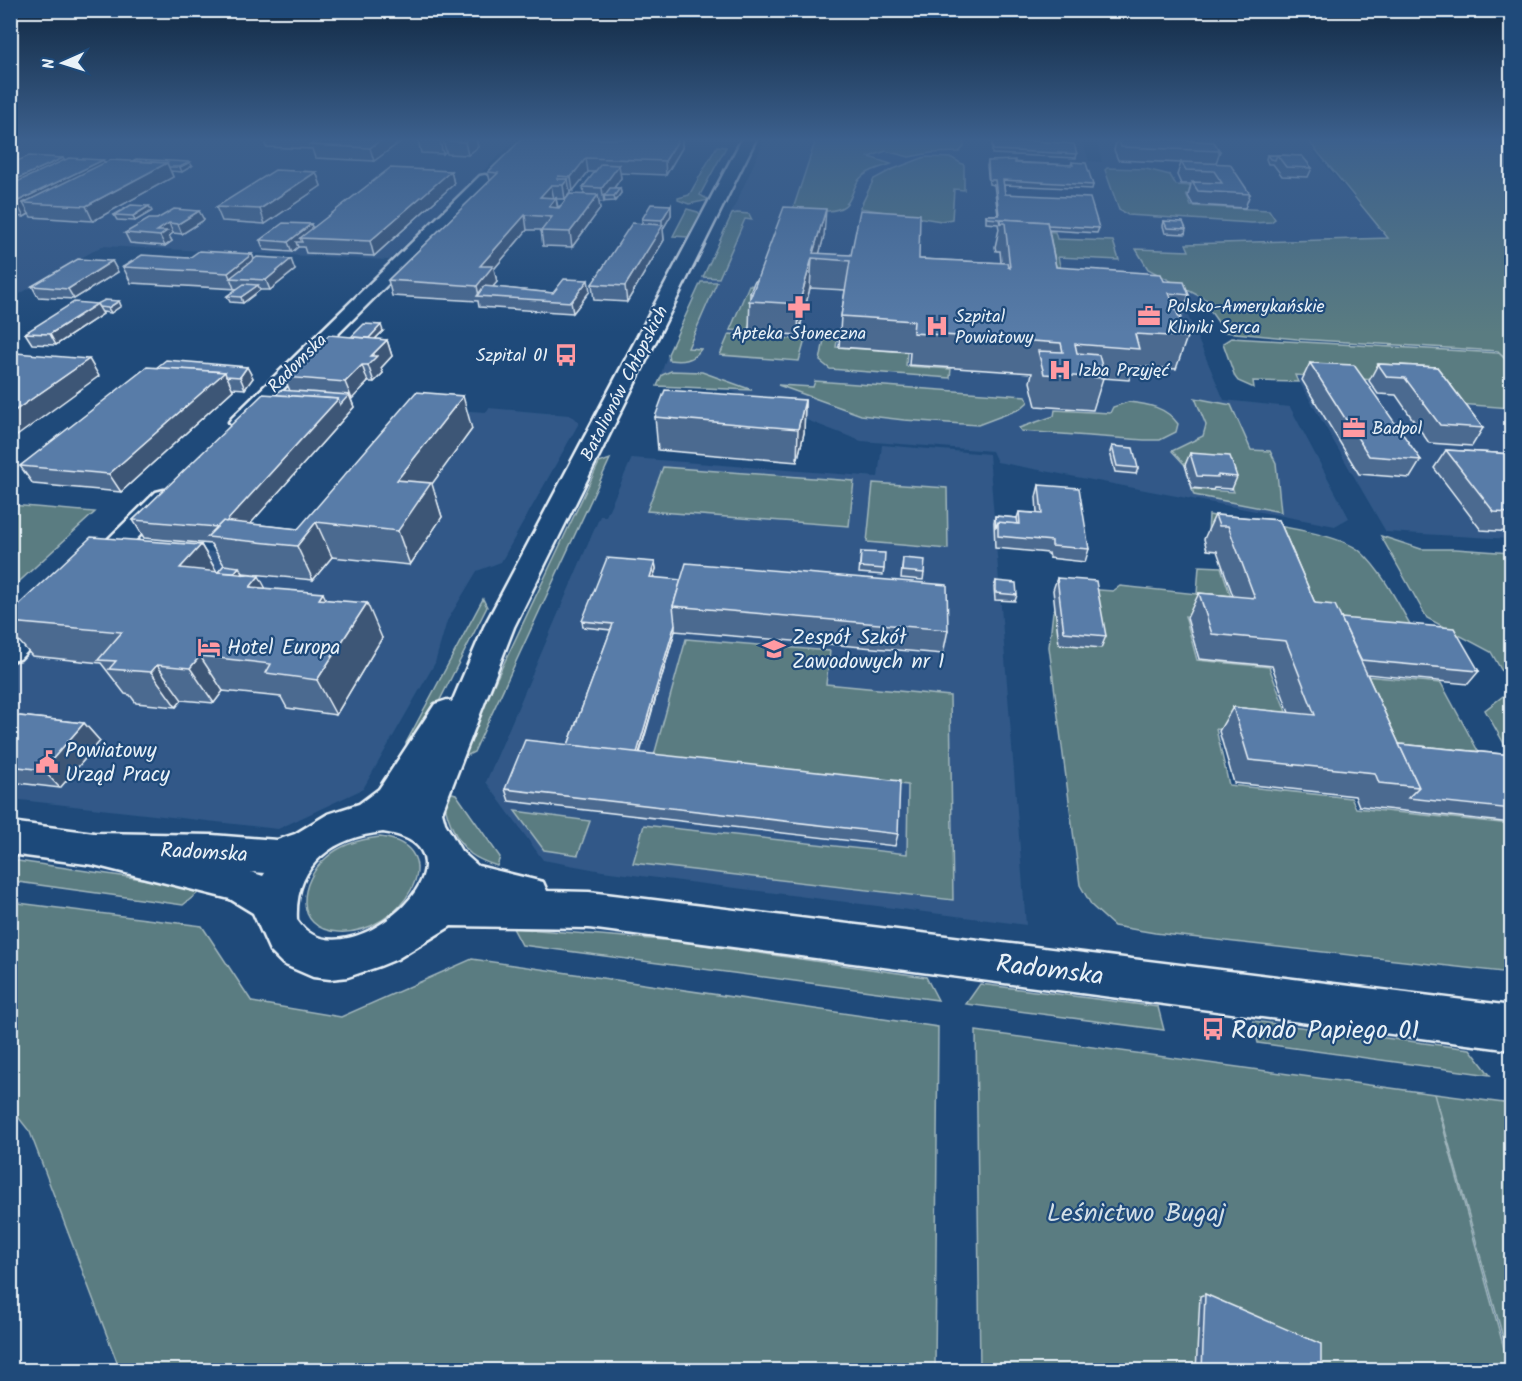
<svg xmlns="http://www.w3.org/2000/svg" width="1522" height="1381" viewBox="0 0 1522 1381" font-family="Kalam,sans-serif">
  <rect width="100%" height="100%" fill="#1f4a7a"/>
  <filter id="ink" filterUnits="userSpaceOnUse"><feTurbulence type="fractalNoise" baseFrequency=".0167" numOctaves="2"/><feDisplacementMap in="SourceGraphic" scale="12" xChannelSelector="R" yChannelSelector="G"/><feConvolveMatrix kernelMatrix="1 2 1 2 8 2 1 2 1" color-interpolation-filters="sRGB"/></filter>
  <g filter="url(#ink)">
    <g fill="#305988">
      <polygon points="10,139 517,139 389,260 102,246 11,299"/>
      <polygon points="765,139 1080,139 1082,140 1089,161 1102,162 1096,139 1307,139 1317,150 1313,151 1387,237 1184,243 1215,304 1182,302 1224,400 1290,407 1349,518 1335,526 997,462 992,451 861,441 728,390 657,386 668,353"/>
      <polygon points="1296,376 1442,384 1459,405 1511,408 1511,539 1386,532"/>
      <polygon points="424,408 486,412 489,408 569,415 575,418 579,423 501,562 477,571 447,621 435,663 363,789 278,829 11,799 11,659 126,544 300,560"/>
      <polygon points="882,445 989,454 1026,925 602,871 543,860 486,782 600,516 606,516 632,458 878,477"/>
    </g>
    <g fill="#5a7c81" stroke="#a1b6bc" stroke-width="1.5">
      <path d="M 816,139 L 964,139 L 964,147 L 959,152 L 931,153 L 909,157 L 886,151 L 869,157 L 891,164 C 880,168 865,171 858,181 C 852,190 851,204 841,208 C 827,214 808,210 793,209 Z"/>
      <polygon points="1307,139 1511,139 1511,364 1498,351 1297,339 1225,332 1206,305 1216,305 1148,269 1136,249 1189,251 1186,244 1388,238"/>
      <polygon points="717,146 726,147 700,195 709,200 689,204 678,200 678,198 689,195"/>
      <polygon points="925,157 952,158 964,165 964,190 954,189 952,219 941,221 860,208 874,179 891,170"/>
      <polygon points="1107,168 1146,169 1170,175 1176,185 1209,187 1213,195 1186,194 1191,206 1269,210 1275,219 1271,222 1252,223 1128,215 1119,210 1105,170"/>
      <polygon points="687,209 698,212 701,215 688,237 673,236"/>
      <polygon points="737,213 749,214 752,220 745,219 719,278 703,277 732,214"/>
      <polygon points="1015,229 1055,232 1057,239 1113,241 1119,260 1058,257 1067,295"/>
      <path d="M 701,282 L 717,282 L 688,348 L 701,349 C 693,361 683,362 669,360 L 668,354 Z"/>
      <polygon points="749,285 755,286 758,304 747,331 730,330"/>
      <polygon points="729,334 805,340 799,361 720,355"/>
      <polygon points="825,334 838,335 836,347 907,352 906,366 951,369 950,378 830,369 820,361"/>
      <polygon points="1231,338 1499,353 1511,365 1511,408 1459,404 1443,384 1295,375 1298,382 1253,381 1254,388 1238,381 1235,377 1223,343"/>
      <polygon points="671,371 702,372 752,390 657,386 662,375"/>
      <polygon points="815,381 1026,396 1028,402 1020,409 978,425 904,420 861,415 778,385 813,387"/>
      <polygon points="1195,398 1231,405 1251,450 1270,451 1276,463 1281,512 1194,495 1192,489 1234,492 1225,469 1185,465 1172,451 1203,436 1206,425"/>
      <path d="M 1128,402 C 1148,404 1166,407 1178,424 L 1176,432 L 1160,440 L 1144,440 L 1021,431 L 1019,428 L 1054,416 L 1055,410 L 1110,413 L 1113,407 Z"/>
      <polygon points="610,459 474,752 458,760 599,463"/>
      <polygon points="663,467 854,481 849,526 647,511"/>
      <polygon points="873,483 947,488 948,549 867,542"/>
      <polygon points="11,505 95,512 11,589"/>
      <path d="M 1209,515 C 1242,521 1339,531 1361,552 C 1384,573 1400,608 1417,636 L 1303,626 L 1208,534 Z"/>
      <polygon points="1381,536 1421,549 1456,549 1511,553 1511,687 1491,652 1427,618"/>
      <polygon points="1199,566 1221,567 1239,621 1185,616 1197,660 1269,667 1296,738 1216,729 1229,785 1351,798 1356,808 1511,824 1511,973 1155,933 1114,926 1092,906 1080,885 1049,647 1053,612 1063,594 1085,589 1113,591 1120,586 1197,594"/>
      <polygon points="483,599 487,607 411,757 406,743"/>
      <polygon points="686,639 830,651 826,684 950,696 953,900 633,863 644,825 907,854 908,785 653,759"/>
      <polygon points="1343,674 1441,683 1485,764 1377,752"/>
      <polygon points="1511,690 1511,756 1485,710"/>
      <path d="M 444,791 L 456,794 L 500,857 L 497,866 C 488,863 479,860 471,854 C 455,841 443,811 444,791 Z"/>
      <polygon points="515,811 590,821 578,855 544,850"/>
      <path d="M 380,837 C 456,847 401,936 338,932 C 292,929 300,880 326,858 C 341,844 361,839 380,837 Z"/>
      <polygon points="11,860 204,888 183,905 11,881"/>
      <polygon points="10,902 202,926 252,1002 341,1017 472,959 938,1027 935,1370 120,1370 30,1132 11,1108"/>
      <polygon points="513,928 675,941 926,977 938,1000 522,945"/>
      <polygon points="980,984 1158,1007 1164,1030 966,1004"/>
      <polygon points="1253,1021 1470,1049 1490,1075 1258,1043"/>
      <polygon points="976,1031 1434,1094 1510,1370 980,1370"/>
      <polygon points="1435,1094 1511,1104 1511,1366"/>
    </g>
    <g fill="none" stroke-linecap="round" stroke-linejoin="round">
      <g stroke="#e8f1f8" stroke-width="5">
        <g id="minor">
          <polygon points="485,175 492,179 490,182 246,426 232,426 229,422 232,418 480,176"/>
          <polygon points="164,490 172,492 175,497 172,502 104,573 95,575 86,573 83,567 86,561 156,492"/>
          <polygon points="48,605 57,608 61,614 57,620 20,659 10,661 10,635 39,608"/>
        </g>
      </g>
      <g stroke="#e8f1f8" stroke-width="5">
        <path id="tertiary" d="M 742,139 L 756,139 L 514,627 L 442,812 L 445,823 L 461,851 L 478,866 L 543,882 L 547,891 L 589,892 L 1512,1006 L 1512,1050 L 589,928 L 451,926 L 397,959 L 380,966 L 348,977 L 330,979 L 313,977 L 283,964 L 270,951 L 253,913 L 230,899 L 94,865 L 10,854 L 10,822 L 94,833 L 212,835 L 277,840 L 295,834 L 328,814 L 359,804 L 379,789 L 435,704 L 447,700 L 452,702 L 484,627 ZM 383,832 C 499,848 343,991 297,920 C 294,865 333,837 383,832 ZM 251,872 L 265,873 L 263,876 Z"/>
      </g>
      <use href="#minor" fill="#1f4a7a" fill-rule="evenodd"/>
      <use href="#tertiary" fill="#1f4a7a" fill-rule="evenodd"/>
    </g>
    <g fill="#4c6a90" stroke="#e8f1f8" stroke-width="1.5" fill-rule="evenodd">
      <polygon points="263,139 404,139 374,161 315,158 312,149 266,147"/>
      <polygon points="476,139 478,147 468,155 447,154 446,151 443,154 421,153 418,140"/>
      <path d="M 522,139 L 682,139 L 682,148 L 666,175 L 620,173 L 621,178 L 614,188 L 620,188 L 621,193 L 615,201 L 599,202 L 600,209 L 572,247 L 543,246 L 541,230 L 527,230 L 494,269 L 497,282 L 492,287 L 553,293 L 590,291 L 573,313 L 479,307 L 478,301 L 392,296 L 388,280 L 490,181 L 488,172 ZM 588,172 L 595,172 L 583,187 L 584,194 L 558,207 L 556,199 L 565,199 L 570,193 L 570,191 L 573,191 Z"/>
      <polygon points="992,139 1077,154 1076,158 992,154"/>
      <polygon points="1117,139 1165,139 1220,151 1216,163 1250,194 1245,208 1193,205 1188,196 1191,184 1181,184 1177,175 1181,163 1118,160 1114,150"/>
      <polygon points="1267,155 1302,156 1312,168 1308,177 1282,176 1273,164 1268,164 1266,159"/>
      <polygon points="63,158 64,160 192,166 182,172 171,171 173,177 93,221 31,217 29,214 24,217 10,216 10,164"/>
      <polygon points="988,161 1071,165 1072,162 1093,185 1092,189 1004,185 1005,194 1099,228 1097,233 1049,230 1056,267 1164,281 1189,295 1180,320 1187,337 1176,369 1133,366 1129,380 1103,378 1093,410 1036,406 1030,382 1032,373 909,365 910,352 839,347 841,316 845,290 810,288 798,335 749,332 750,293 824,236 819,254 1001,263 1000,251 996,251 995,247 999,229 998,224 986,223 986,215 998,215 994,185 989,184 987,166"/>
      <polygon points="451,171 454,184 374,256 306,253 304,247 298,247 292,252 264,250 260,240 311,224 312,228"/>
      <polygon points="316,172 321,186 265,224 222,221 216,207"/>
      <polygon points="671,205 671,215 663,229 664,240 627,302 594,300 592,284 642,224 642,219"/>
      <polygon points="152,211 135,221 117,220 114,215"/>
      <polygon points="199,211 204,220 182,234 173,233 169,236 172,241 165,246 130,243 125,233 157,219"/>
      <polygon points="1164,221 1186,229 1185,234 1165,233 1163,226"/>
      <polygon points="252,254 254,259 295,270 270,290 260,290 243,303 230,302 227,296 237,289 131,283 123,267 189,258"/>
      <polygon points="112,261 118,272 74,299 38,297 32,286"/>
      <polygon points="119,301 121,306 111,313 102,312 103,314 56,345 32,344 25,333 97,304"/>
      <polygon points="383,331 375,339 387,340 392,356 381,368 383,373 374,382 368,382 351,399 354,407 250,524 298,529 472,429 431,484 442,517 410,565 332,557 313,580 243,573 242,574 266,589 326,599 382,638 336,715 287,708 281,697 223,691 214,703 182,700 176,707 136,703 130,695 125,694 101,663 32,656 10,631 10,613 201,545 217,572 218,572 224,565 211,544 144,538 133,520 276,395 290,391 284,377 351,337"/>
      <polygon points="1310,363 1421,460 1410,478 1359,474 1302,380"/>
      <polygon points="1378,364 1437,367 1483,428 1472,446 1429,443 1396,395 1378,394 1369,381"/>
      <polygon points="247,367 253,378 245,389 232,388 233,390 121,492 33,484 20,466 156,368"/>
      <polygon points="805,400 804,433 797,462 658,450 655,417"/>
      <polygon points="1112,446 1138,468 1136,474 1115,472 1110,452"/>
      <polygon points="1446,450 1512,454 1512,532 1481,530 1434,468"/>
      <polygon points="1190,453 1237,477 1232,489 1214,488 1213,490 1192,488 1185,465"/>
      <polygon points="1039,485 1089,549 1085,562 1049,558 1048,553 995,548 994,522 995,516 1017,518 1019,512 1037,513 1036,497"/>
      <polygon points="1215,515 1279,520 1315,603 1341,618 1479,671 1468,684 1367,674 1399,744 1512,755 1512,823 1359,806 1355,796 1234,783 1219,731 1233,707 1289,713 1272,666 1199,659 1187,618 1199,593 1233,596 1217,551 1207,550 1204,539"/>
      <polygon points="861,552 884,569 883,575 859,573"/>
      <polygon points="903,558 924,573 923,580 901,578"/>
      <polygon points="655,562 656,569 653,578 948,630 943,654 675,631 640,753 898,834 895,846 509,801 505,789 568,745 611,630 583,627 582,621"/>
      <polygon points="1057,578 1106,636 1101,648 1059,644 1053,590"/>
      <polygon points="996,581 1017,595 1015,601 995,600 994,587"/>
      <polygon points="10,715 84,723 100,741 60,788 10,782"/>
      <polygon points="1205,1294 1321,1371 1196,1371 1200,1296"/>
    </g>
    <g fill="#3e5676" stroke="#e8f1f8" stroke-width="1.5">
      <polygon points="382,139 404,139 374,161 370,148"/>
      <polygon points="441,139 452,139 443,141 446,151 443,154 440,141"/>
      <polygon points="468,139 476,139 478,147 468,155 465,142"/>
      <polygon points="679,139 682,139 682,148 666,175 665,161"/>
      <polygon points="63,158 70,171 10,200 10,182"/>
      <polygon points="586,158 588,172 573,191 571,177"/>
      <polygon points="103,160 109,173 23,203 29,214 24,217 16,202"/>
      <polygon points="190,162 192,166 182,172 180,167"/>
      <polygon points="167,163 173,177 93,221 86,206"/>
      <polygon points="619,165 621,178 608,196 604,196 605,201 604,202 602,188"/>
      <polygon points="451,171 454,184 374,256 370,241"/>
      <polygon points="316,172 321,186 265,224 260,209"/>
      <polygon points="568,179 570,193 565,199 563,185"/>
      <polygon points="551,185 554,199 540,197"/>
      <polygon points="620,188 621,193 615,201 614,196"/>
      <polygon points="598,195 600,209 572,247 570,232"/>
      <polygon points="556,198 558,212 549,207"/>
      <polygon points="671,205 671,215 663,229 664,240 627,302 625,286 662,226 662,220"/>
      <polygon points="149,206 152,211 135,221 133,216"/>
      <polygon points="826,209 824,236 818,259 813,253"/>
      <polygon points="199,211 204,220 182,234 178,224"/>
      <polygon points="525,215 527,230 494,269 497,282 485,296 479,296 477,286 480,266"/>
      <polygon points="169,223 173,233 169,236 172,241 165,246 160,236 157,231"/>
      <polygon points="311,224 314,234 300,238 302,242 296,242 298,247 292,252 288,242"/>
      <polygon points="252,254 258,270 230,278 234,288 228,273"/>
      <polygon points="812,258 810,288 798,335 799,304"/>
      <polygon points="291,259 295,270 270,290 266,280"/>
      <polygon points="112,261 118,272 74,299 68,289"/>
      <polygon points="588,280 590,291 573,313 571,302"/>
      <polygon points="258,285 260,290 243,303 241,297"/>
      <polygon points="119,301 121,306 111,313 108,308"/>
      <polygon points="97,304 103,314 56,345 50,334"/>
      <polygon points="381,325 383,331 370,344 369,338"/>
      <polygon points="387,340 392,356 381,368 383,373 374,382 368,365 371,356"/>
      <polygon points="89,359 99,376 10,441 10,414"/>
      <polygon points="362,365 368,382 352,399 345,382"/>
      <polygon points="247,367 253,378 245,389 240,377"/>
      <polygon points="225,372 233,390 121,492 109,474"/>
      <polygon points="349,395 354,407 236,540 221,527 338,399"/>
      <polygon points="463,396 472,429 432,484 442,517 410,565 398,531 397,480"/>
      <polygon points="805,400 804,433 797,462 798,429"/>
      <polygon points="316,522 332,557 313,580 297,546"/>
      <polygon points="201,545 221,579 180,568"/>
      <polygon points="655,562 656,569 651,584 650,577"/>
      <polygon points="239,567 243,573 217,605 214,598"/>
      <polygon points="259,576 278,611 250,587"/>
      <polygon points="323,593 339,628 319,599"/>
      <polygon points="367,603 382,638 336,715 317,680"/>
      <polygon points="675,624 675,631 636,764 635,758"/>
      <polygon points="200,656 223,691 214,703 190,668"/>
      <polygon points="157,665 182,700 176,707 151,672"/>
      <polygon points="84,723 100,741 60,788 43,770"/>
    </g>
    <g fill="#587ba8" stroke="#e8f1f8" stroke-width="1.5">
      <polygon points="319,139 382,139 370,148 310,145"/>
      <polygon points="418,139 441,139 440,141"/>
      <polygon points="445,139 468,139 465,142 443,141"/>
      <polygon points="522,139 679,139 665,161 586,158 571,177 558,176 557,179 568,179 563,185 551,185 540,197 556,198 549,207 559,208 570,194 598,195 570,232 541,231 552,217 525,215 480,266 493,266 477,286 388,280 498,173 488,172"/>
      <polygon points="992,139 1007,139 1074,144 1077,154 993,150"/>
      <polygon points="1118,139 1165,139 1214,142 1220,151 1121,147"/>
      <polygon points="1267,155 1300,156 1277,155 1275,160 1270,159"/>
      <polygon points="1277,155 1302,156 1312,168 1286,167"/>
      <polygon points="29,156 63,158 10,182 10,164"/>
      <polygon points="69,158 103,160 16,202 10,202 10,185"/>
      <polygon points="136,159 190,162 180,167 169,167 167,163 132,161"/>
      <polygon points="110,160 167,163 86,206 23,203"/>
      <polygon points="1015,160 1015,163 1073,165 1072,162 1086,163 1093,185 1003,180 1005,194 1090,198 1099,228 1048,225 1047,222 1001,219 1000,224 999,219 987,218 986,215 999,215 995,180 989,180 988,161"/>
      <polygon points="1181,162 1230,164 1250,194 1198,191 1192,182 1222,183 1214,171 1186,170"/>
      <polygon points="601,164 619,165 602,188 583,187"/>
      <polygon points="390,168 451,171 370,241 300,238"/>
      <polygon points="275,170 316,172 260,209 216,207"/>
      <polygon points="610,188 620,188 614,196 604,196"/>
      <polygon points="651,204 671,205 662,220 642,219"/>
      <polygon points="131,205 149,206 133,216 114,215"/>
      <polygon points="784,207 826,209 813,253 851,255 860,210 920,214 919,259 1007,263 1008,267 1010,268 1005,223 1001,223 1001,219 1047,222 1056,267 1161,274 1164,281 1184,282 1189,295 1169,293 1187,337 1135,334 1139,349 1075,344 1077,353 1099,355 1103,370 1101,369 1103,378 1044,374 1038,351 1063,352 1061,343 913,333 914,321 841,316 850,261 812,258 799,304 749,301"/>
      <polygon points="174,209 199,211 178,224 169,223 157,231 167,231 160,236 125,233 149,219 157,219"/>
      <polygon points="1164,221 1183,222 1186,229 1167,228"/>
      <polygon points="283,223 311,224 288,242 260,240"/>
      <polygon points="632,223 663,225 625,286 592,284"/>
      <polygon points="199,251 252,254 228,273 123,267 142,255 189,258"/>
      <polygon points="257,257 291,259 266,280 230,278"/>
      <polygon points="78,259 112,261 68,289 32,286"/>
      <polygon points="564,279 588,280 571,302 477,296 484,286 553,293"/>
      <polygon points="757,280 752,294 750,293 754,282"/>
      <polygon points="244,284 258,285 241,297 227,296"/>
      <polygon points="105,300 119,301 108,308 99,307 97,304"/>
      <polygon points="74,302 97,304 50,334 25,333"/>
      <polygon points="364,324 381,325 369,338 351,337"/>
      <polygon points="329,335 387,340 371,356 377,356 368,365 362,365 345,382 284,377"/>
      <polygon points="16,353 89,359 10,414 10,357"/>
      <polygon points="166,360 247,367 240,377 226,376 225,372 156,368"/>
      <polygon points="1310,363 1354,365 1421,460 1369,456"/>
      <polygon points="1378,364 1437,367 1483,428 1440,425 1405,378 1387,377"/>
      <polygon points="147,367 225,372 109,474 20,466"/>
      <polygon points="280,390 349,395 340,405 338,399 276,395"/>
      <polygon points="665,390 805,400 798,429 655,417"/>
      <polygon points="416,392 463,396 397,480 431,483 398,531 316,522 297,546 207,537 223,521 298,529"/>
      <polygon points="263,394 338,399 226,522 223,521 217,527 133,520"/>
      <polygon points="1112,446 1133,448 1138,468 1117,466"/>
      <polygon points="1446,450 1512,454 1512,513 1494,512"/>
      <polygon points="1190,453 1230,456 1237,477 1218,475 1218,477 1197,476"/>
      <polygon points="1039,485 1079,488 1089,549 1052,546 1052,541 998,536 998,522 1020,524 1019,512 1042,514"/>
      <polygon points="1215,515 1279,520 1315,603 1335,605 1419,787 1379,783 1375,773 1249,760 1233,707 1315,715 1286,641 1212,634 1199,593 1255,598 1228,526 1219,526"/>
      <polygon points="995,516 1017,518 1018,524 998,522 996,528"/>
      <polygon points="91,537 201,545 180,568 259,576 250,587 323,593 319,599 367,603 317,680 266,673 271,664 200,656 190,668 157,665 151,672 109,669 116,661 98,660 122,632 10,622 10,613"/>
      <polygon points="861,552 885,553 884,569 860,567"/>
      <polygon points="607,558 655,562 650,577 681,580 673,606 675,624 637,753 568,745 613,624 582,621"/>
      <polygon points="903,558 925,560 924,573 902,571"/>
      <polygon points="686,563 947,585 948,630 673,606"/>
      <polygon points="224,565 239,567 234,573 218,572"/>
      <polygon points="1057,578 1096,581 1106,636 1064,632"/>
      <polygon points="996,581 1016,583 1017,595 996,593"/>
      <polygon points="1341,618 1454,628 1479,671 1361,660"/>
      <polygon points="10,715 84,723 43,770 10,766"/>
      <polygon points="525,740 900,781 898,834 505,789"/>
      <polygon points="1399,744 1512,755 1512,809 1408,798 1419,787"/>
      <polygon points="1205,1294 1321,1344 1321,1371 1202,1371"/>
    </g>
  </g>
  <linearGradient id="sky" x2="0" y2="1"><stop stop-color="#112943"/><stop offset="0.42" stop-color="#3c608d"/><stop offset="1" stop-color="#3c608d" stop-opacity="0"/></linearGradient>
  <rect width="1522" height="333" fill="url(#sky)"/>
  <defs>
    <g id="pharmacy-bare" transform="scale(1.8)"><path d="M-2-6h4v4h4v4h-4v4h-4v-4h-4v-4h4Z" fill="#ff9aa2" stroke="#1f4a7a" stroke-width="2.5" paint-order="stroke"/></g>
    <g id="office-bare" transform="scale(1.8)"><path d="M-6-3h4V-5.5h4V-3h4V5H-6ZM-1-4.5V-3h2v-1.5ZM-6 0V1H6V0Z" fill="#ff9aa2" stroke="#1f4a7a" stroke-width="2.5" paint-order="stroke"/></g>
    <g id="hospital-bare" transform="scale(1.8)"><path d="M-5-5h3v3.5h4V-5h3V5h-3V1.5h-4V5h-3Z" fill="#ff9aa2" stroke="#1f4a7a" stroke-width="2.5" paint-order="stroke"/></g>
    <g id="bus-bare" transform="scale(1.8)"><path d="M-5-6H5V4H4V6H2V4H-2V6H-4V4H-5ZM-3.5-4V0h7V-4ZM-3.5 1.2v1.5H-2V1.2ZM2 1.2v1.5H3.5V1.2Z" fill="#ff9aa2" stroke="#1f4a7a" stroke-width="2.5" paint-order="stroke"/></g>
    <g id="hotel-bare" transform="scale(1.8)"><path d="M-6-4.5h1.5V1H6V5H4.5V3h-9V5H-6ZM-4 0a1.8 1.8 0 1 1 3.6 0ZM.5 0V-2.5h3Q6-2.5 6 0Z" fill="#ff9aa2" stroke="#1f4a7a" stroke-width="2.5" paint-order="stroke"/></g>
    <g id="school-bare" transform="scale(1.8)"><path d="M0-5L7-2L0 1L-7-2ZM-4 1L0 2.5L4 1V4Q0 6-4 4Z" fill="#ff9aa2" stroke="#1f4a7a" stroke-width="2.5" paint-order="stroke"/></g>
    <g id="civic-bare" transform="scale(1.8)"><path d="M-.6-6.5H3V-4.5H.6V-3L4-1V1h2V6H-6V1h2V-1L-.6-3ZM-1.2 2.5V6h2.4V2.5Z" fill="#ff9aa2" stroke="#1f4a7a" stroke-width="2.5" paint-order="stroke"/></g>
  </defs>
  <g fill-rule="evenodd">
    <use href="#pharmacy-bare" x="799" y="307"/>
    <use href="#office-bare" x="1149" y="316"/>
    <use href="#hospital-bare" x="937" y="326"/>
    <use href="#bus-bare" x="566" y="355"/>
    <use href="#hospital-bare" x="1060" y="370"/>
    <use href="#office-bare" x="1354" y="428"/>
    <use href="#hotel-bare" x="209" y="647"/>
    <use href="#school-bare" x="774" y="649"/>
    <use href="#civic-bare" x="47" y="762"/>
    <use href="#bus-bare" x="1213" y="1029"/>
  </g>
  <g text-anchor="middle" stroke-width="4.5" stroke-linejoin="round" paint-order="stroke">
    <g font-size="18" fill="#e8f1f8" stroke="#1f4a7a" text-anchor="start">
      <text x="1167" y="312">Polsko-Amerykańskie<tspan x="1167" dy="21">Kliniki Serca</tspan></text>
      <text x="955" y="322">Szpital<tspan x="955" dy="21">Powiatowy</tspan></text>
      <text x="799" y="339" text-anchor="middle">Apteka Słoneczna</text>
      <text x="548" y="361" text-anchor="end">Szpital 01</text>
      <text x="1078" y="376">Izba Przyjęć</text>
      <text x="1372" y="434">Badpol</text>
    </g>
    <g font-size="18" fill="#e8f1f8" stroke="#1f4a7a">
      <text transform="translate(297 363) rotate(-45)" y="6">Radomska</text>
      <text transform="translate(624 383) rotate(-63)" y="6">Batalionów Chłopskich</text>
    </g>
    <g font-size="21" fill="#e8f1f8" stroke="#1f4a7a" text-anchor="start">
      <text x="792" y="644">Zespół Szkół<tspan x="792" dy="24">Zawodowych nr 1</tspan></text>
      <text x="227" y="654">Hotel Europa</text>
      <text x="65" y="757">Powiatowy<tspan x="65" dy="24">Urząd Pracy</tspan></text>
    </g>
    <g font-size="21" fill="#e8f1f8" stroke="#1f4a7a">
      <text transform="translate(204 852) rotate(3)" y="7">Radomska</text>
    </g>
    <g font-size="26" fill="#e8f1f8" stroke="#1f4a7a">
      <text transform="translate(1050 969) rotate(7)" y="9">Radomska</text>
    </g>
    <g font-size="26" fill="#e8f1f8" stroke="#1f4a7a" text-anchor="start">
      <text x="1231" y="1038">Rondo Papiego 01</text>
    </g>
    <g font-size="26" fill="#d3dfe6" stroke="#1f4a7a">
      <text x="1136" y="1221">Leśnictwo Bugaj</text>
    </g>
  </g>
  <rect width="1522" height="1381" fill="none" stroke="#1f4a7a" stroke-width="36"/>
  <rect x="18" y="18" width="1486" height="1345" fill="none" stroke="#e8f1f8" stroke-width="2" filter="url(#ink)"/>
  <g transform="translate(63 63) rotate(267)" stroke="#1f4a7a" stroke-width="4.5" paint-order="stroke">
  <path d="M0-4.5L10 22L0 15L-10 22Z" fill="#e8f1f8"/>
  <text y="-9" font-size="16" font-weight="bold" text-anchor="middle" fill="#e8f1f8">N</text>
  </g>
</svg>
